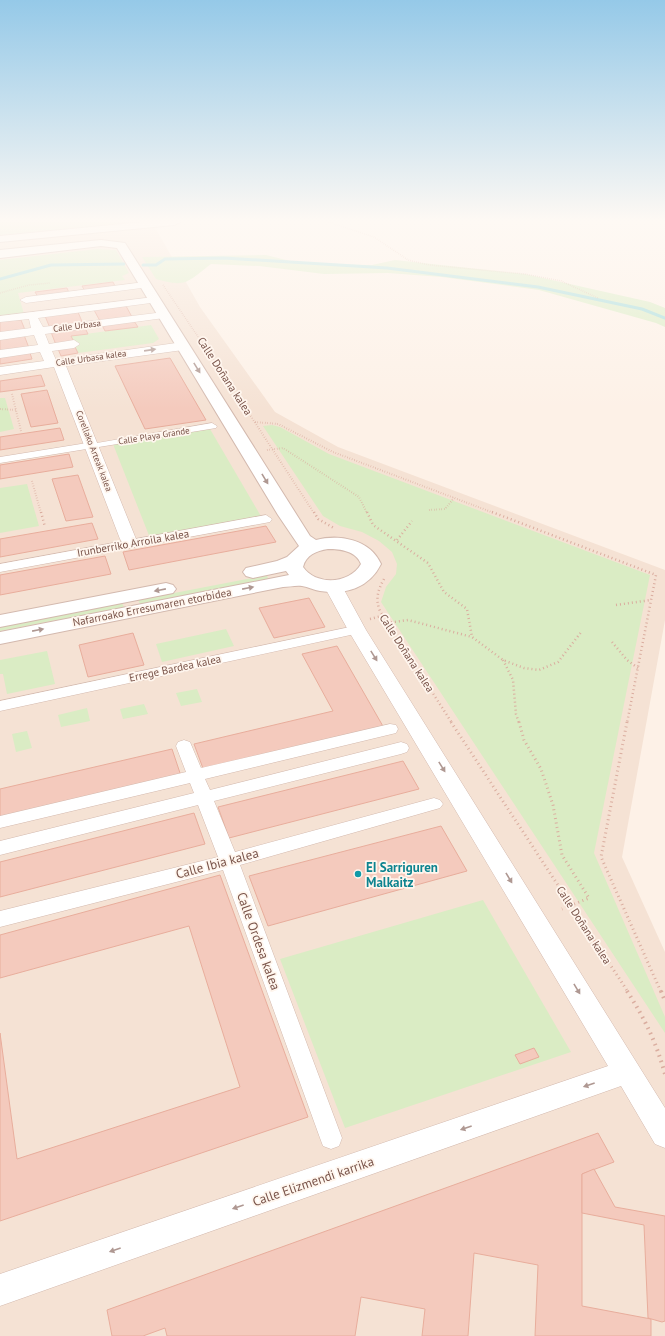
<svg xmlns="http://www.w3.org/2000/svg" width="665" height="1336" viewBox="0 0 665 1336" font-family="'PT Sans',sans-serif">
  <rect width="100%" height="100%" fill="#fdf1e7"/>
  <polygon fill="#f5e2d4" points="152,222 200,307 275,412 338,447 665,570 665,620 622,857 665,952 665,1336 0,1336 0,235"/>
  <g fill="#daecc4">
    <polygon points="0,222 151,222 0,235"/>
    <polygon points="97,249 116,250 129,273 122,276 125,280 18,293 24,314 0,317 0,260"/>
    <path d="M 266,255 L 302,264 L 372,265 L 395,260 L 525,274 L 650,302 L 665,308 L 665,327 L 656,323 L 539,290 L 442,277 L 388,273 L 324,274 L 259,266 L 211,264 C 187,282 187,288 156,279 L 142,257 Z"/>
    <polygon points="151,325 159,339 153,343 78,353 71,336"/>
    <polygon points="0,398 5,398 14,429 0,432"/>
    <polygon points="272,425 280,427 329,454 650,575 594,853 665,1017 665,1033 381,602 386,587 396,574 397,564 392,552 379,541 362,532 340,526 323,516 263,426"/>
    <polygon points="210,429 262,518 150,538 113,444"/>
    <polygon points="27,484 39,526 0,533 0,488"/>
    <polygon points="267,575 268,579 140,604 138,600"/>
    <polygon points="122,603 124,607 0,631 0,627"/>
    <polygon points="226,629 234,646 162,662 156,644"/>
    <polygon points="47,651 55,684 7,694 3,674 0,674 0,660"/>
    <polygon points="197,689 202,702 181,706 176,693"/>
    <polygon points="144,704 148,714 123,719 120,709"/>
    <polygon points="87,708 90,721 61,727 58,715"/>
    <polygon points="27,731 32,748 16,752 12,734"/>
    <polygon points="483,900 571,1052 345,1128 280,959"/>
  </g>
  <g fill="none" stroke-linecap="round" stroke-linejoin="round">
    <g stroke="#9fdbdb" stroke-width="3">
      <polyline points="143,265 156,265 165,259 224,258 387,268 538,287 642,309 665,318"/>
      <polyline points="0,279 51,265 124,264"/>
    </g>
  </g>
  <g fill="#f4cabd" stroke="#e8ad9c">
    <polygon points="113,282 116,288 85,291 82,286"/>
    <polygon points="67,288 69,293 38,297 35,292"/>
    <polygon points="126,306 132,317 100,321 94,310"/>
    <polygon points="78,312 83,324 50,328 45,316"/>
    <polygon points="21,320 25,330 0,334 0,321"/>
    <polygon points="134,321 138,327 105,331 102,325"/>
    <polygon points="85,328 88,334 71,336 74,342 56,345 51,332"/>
    <polygon points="24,335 29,348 0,352 0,339"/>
    <polygon points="75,347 78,353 61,356 58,349"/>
    <polygon points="30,353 32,359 0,364 0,357"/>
    <polygon points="170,358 206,420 145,429 115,366"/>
    <polygon points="41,375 45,386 0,392 0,381"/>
    <polygon points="47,390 58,423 31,427 21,394"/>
    <polygon points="60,428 64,440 0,450 0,437"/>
    <polygon points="69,454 73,467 0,479 0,465"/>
    <polygon points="78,475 93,517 66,521 52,479"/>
    <polygon points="92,523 98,539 0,557 0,539"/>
    <polygon points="266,526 276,542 129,570 123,552"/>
    <polygon points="105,556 111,574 0,595 0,575"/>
    <polygon points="309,598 325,627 274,638 259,608"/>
    <polygon points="133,633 144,665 88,677 79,645"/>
    <polygon points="337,646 384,728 204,771 194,744 333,711 302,654"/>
    <polygon points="172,749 181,776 0,819 0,789"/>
    <polygon points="403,761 419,789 229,838 218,807"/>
    <polygon points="194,813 205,844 0,897 0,862"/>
    <polygon points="441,826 467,871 268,926 249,876"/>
    <polygon points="220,875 308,1117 0,1221 0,1033 17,1159 240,1087 189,926 0,978 0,935"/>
    <polygon points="534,1048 539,1057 520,1064 515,1055"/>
    <polygon points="598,1133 614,1162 582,1174 582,1306 651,1319 651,1336 535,1336 538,1265 474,1253 468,1336 422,1336 425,1309 361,1297 355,1336 167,1336 165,1328 143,1336 112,1336 107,1310"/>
    <polygon points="594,1169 615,1207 665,1216 665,1321 662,1322 648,1318 644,1225 582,1213 582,1174"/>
  </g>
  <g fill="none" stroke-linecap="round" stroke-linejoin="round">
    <g stroke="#d3b9ae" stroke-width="1">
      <g id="pedestrian">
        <polygon points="212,423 217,426 216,428 0,463 0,457 87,443 91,444"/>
        <polygon points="266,515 272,519 270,522 0,572 0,564"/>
        <polygon points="350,627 355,628 357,631 355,634 0,711 0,701"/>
        <polygon points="390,724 396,725 398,729 396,733 205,779 210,790 401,742 407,744 409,748 407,752 401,754 214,801 235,852 434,798 440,800 443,804 440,808 240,865 342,1138 339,1146 331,1149 323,1146 320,1138 223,870 0,927 0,911 218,857 198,805 0,855 0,841 194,793 190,783 0,828 0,816 186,772 176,746 178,742 184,740 190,742 201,768"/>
      </g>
    </g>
    <g stroke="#d3b9ae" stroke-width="1">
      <g id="minor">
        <polygon points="145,282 150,285 149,287 26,303 20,300 26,297"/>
        <polygon points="154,297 160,300 158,302 38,318 43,327 164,312 170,315 164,318 45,334 49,344 74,340 80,344 74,348 52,351 56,360 183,342 189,346 183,350 66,366 136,539 134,542 128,544 122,542 120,539 54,367 0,375 0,367 44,361 40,352 0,358 0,350 38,345 34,335 0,340 0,332 31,328 29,319 0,322 0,316"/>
        <polygon points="333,581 339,582 342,586 366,630 665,1108 665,1148 655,1144 621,1086 0,1306 0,1274 608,1066 348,630 324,586 327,582"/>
      </g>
    </g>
    <g stroke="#d3b9ae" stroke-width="2">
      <g id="tertiary">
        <polygon points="142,222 180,222 174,225 0,242 0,236"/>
        <path d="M 101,240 L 125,243 L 310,536 L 316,540 C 339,534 370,539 381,564 C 369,588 346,595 320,591 C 314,590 308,587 302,586 C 296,585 289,587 283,587 L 0,644 L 0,632 L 289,575 L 286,571 L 253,578 L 246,576 L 243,572 L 246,568 L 277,561 L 287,557 L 299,546 L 278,515 L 117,248 L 101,246 L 0,258 L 0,250 ZM 328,549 C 341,549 356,551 361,564 C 350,584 316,586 303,567 C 306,555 316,551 328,549 Z"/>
        <polygon points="166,583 173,585 176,589 173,593 0,627 0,615"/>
      </g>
    </g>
    <g stroke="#daad9f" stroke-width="1.5" stroke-dasharray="0.5 1.5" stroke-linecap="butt">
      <polyline points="328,222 374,237 408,260 429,265 525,274 561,281 598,298"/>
      <polyline points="163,285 207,350"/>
      <polyline points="0,293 29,285 50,283"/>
    </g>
    <g stroke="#daad9f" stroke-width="2" stroke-dasharray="0.5 2" stroke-linecap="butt">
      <polyline points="207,349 314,513"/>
      <polyline points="12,394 21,431"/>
      <polyline points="0,409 16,410"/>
      <polyline points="255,422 278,424 333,452 494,513"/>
      <polyline points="267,450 283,448 359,497 367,513"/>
      <polyline points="32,481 41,513"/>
      <polyline points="429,510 445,509 454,498"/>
    </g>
    <g stroke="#daad9f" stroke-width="2.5" stroke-dasharray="1 3" stroke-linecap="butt">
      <polyline points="41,512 45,527"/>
      <polyline points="314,512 318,519 334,528"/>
      <polyline points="367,512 373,525 428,563 444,592 467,609 472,637"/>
      <polyline points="492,512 656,575 627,723"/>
      <polyline points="397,540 412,521"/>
      <path d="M 384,579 C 378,590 375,599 380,611 L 452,723"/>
      <polyline points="616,605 651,600"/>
      <polyline points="370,619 382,616"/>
      <polyline points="387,623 408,620 472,637 503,660 524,668 539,670 558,662 582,631"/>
      <polyline points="612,642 627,660 638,668"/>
      <polyline points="503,660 513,680 516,714 519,723"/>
    </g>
    <g stroke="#daad9f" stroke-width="3" stroke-dasharray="1 3.5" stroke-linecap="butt">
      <polyline points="451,722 628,992"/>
      <polyline points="519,722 524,740 541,769 553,805 562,855 589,898 562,909"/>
      <polyline points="627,722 601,857 661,992"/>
    </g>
    <g stroke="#daad9f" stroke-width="4" stroke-dasharray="1.5 4.5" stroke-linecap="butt">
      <path d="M 627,991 C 645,1019 656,1042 665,1074"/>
      <polyline points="661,991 665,1001"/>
    </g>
    <use href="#pedestrian" fill="#fff" fill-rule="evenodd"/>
    <use href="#minor" fill="#fff" fill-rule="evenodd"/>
    <use href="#tertiary" fill="#fff" fill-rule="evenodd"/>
  </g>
  <defs><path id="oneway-solid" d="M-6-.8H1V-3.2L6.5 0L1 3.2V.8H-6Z"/></defs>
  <g fill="#af9892">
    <use href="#oneway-solid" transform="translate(150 350) rotate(-8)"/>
    <use href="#oneway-solid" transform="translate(197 368) rotate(58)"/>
    <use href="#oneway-solid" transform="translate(265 479) rotate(59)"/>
    <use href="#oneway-solid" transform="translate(248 588) rotate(-11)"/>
    <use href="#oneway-solid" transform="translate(160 590) rotate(169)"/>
    <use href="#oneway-solid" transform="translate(38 630) rotate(-11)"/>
    <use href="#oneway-solid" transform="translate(374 656) rotate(58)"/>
    <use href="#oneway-solid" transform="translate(442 767) rotate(58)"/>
    <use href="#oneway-solid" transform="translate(509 878) rotate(59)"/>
    <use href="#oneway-solid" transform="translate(577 989) rotate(59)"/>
    <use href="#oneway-solid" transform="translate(589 1085) rotate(161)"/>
    <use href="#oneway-solid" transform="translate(466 1128) rotate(161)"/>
    <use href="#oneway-solid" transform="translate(238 1207) rotate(161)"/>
    <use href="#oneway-solid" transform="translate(115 1250) rotate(161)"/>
  </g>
  <linearGradient id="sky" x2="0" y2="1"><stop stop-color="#95c9e8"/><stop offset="0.54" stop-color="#fef9f4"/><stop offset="1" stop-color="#fef9f4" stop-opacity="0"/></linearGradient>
  <rect width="665" height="409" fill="url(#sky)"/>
  <circle fill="#0f9aa8" stroke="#fff6ee" stroke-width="1.5" cx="358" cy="874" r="4"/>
  <g text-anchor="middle" stroke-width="3.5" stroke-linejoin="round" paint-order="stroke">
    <g font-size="9" fill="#795349" stroke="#fff6ee">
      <text transform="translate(77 326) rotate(-7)" y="3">Calle Urbasa</text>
      <text transform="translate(91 358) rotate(-8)" y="3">Calle Urbasa kalea</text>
      <text transform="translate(154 436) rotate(-9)" y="3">Calle Playa Grande</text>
      <text transform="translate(94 451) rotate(69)" y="3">Corellako Arteak kalea</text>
    </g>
    <g font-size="11" fill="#795349" stroke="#fff6ee">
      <text transform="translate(225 376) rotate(57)" y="4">Calle Doñana kalea</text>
      <text transform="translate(133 543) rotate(-10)" y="4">Irunberriko Arroila kalea</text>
      <text transform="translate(152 607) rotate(-11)" y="4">Nafarroako Erresumaren etorbidea</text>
      <text transform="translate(407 653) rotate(57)" y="4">Calle Doñana kalea</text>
      <text transform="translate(175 668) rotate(-12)" y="4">Errege Bardea kalea</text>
      <text transform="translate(584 925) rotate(57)" y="4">Calle Doñana kalea</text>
    </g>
    <g font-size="13" fill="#795349" stroke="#fff6ee">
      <text transform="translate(217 863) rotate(-15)" y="5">Calle Ibia kalea</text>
      <text transform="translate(259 941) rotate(70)" y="5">Calle Ordesa kalea</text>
      <text transform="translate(313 1181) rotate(-19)" y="5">Calle Elizmendi karrika</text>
    </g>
    <g font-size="13" font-weight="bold" fill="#0d838f" stroke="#fff6ee" text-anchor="start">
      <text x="366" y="872">EI Sarriguren<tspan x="366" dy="15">Malkaitz</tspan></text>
    </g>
  </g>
</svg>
